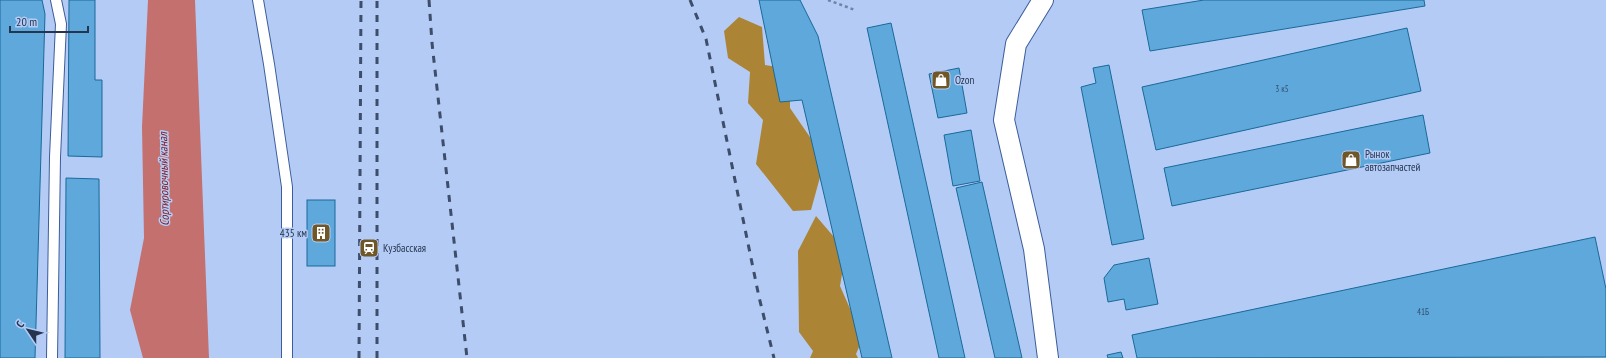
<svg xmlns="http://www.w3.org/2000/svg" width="1606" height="358" viewBox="0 0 1606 358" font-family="'PT Sans Narrow',sans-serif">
  <rect width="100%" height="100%" fill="#b4ccf5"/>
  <g fill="#ac8436">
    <polygon points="739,17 762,27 765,65 790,69 790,108 825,159 811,210 793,211 756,164 763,120 748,103 750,72 728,58 724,31"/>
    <polygon points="816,216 846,251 840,286 863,338 856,354 858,358 810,358 813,351 799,332 798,251"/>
  </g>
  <polygon fill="#c4706f" points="148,0 195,0 209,358 143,358 130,310 144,238 142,127"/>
  <g fill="#5fa8db" stroke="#1a6999">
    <polygon points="0,0 42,0 45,14 35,358 0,358"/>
    <polygon points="69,0 95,0 95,80 102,80 102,157 68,156"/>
    <polygon points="759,0 800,0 818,36 892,358 862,358 802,100 780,102"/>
    <polygon points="1204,0 1424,0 1425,6 1150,51 1142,10"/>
    <polygon points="891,23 965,358 939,358 867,28"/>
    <polygon points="1407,28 1421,91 1156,150 1142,87"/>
    <polygon points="1109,65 1144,239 1112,245 1081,87 1096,83 1093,68"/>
    <polygon points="959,68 967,113 938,118 929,74"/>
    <polygon points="1423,115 1430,153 1172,206 1164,168"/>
    <polygon points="971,130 980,181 953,186 944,135"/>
    <polygon points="66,178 99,179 100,358 65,358"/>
    <polygon points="982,182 1022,358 995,358 956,188"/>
    <rect x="307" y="200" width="28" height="66"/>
    <polygon points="1595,237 1606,289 1606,357 1137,358 1132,335"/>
    <polygon points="1149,258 1158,304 1126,310 1124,299 1108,302 1104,278 1114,265"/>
    <polygon points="1121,352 1123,358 1108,358 1107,355"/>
  </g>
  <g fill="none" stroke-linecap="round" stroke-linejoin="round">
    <g stroke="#3c5d9a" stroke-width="12">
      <g id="service">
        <polyline points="258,0 269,64 287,187 287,358"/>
        <polyline points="52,358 55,157 61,24 56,0"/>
      </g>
    </g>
    <g stroke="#3c5d9a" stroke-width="22">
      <polyline id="minor" points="1043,0 1016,44 1004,120 1034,249 1048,358"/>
    </g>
    <polyline stroke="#7083a6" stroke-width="2.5" stroke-dasharray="3 3" stroke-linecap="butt" points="828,0 855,10"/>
    <use href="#service" stroke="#fff" stroke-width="10"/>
    <use href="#minor" stroke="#fff" stroke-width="20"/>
    <g stroke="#3d4d6a" stroke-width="3" stroke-dasharray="7 7" stroke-linecap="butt">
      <polyline points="429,0 432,43 467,358"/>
      <polyline points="690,0 706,39 759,297 774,358"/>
      <polyline points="359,358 361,0"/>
      <polyline points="377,358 377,0"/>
    </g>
  </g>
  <defs>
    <g id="shop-square" transform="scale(1)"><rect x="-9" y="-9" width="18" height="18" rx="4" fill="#705728" stroke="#b4ccf5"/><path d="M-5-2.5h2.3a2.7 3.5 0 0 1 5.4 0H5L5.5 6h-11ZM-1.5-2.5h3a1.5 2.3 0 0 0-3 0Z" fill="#fff"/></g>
    <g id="building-square" transform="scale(1)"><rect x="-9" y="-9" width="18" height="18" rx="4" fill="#705728" stroke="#b4ccf5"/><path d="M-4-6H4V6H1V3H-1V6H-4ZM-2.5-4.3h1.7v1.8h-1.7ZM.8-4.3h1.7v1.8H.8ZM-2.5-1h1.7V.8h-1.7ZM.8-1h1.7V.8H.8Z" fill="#fff"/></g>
    <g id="station-square" transform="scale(1)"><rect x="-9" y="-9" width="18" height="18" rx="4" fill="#705728" stroke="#b4ccf5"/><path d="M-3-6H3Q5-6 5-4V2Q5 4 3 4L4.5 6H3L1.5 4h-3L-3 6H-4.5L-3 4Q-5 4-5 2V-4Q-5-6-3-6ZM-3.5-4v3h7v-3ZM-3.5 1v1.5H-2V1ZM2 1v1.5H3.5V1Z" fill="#fff"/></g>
  </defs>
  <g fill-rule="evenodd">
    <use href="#shop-square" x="941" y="80"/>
    <use href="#shop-square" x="1351" y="160"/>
    <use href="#building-square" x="321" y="233"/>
    <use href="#station-square" x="369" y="248"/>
  </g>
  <g text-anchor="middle" stroke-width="3" stroke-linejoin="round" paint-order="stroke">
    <g font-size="9" fill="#345172">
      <text x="1282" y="92">3 к5</text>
      <text x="1423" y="315">41Б</text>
    </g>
    <g font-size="11" fill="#25344f" stroke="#b4ccf5" text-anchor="start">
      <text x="955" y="84">Ozon</text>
      <text x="1365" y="158">Рынок<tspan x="1365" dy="13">автозапчастей</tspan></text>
      <text x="307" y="237" text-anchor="end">435 км</text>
      <text x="383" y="252">Кузбасская</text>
    </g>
    <g font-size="12" font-style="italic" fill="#801923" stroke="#b4ccf5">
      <text transform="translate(164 179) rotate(-91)" y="4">Сортировочный канал</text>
    </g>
  </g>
  <g transform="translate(28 330) rotate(305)" stroke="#b4ccf5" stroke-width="3" paint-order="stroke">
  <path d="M0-3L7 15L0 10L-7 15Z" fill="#25344f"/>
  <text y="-6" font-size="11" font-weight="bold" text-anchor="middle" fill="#25344f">С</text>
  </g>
  <path d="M10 26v6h78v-6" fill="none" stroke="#25344f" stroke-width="2"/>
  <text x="16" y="26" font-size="12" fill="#25344f" stroke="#b4ccf5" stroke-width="3" paint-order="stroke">20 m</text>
</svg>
